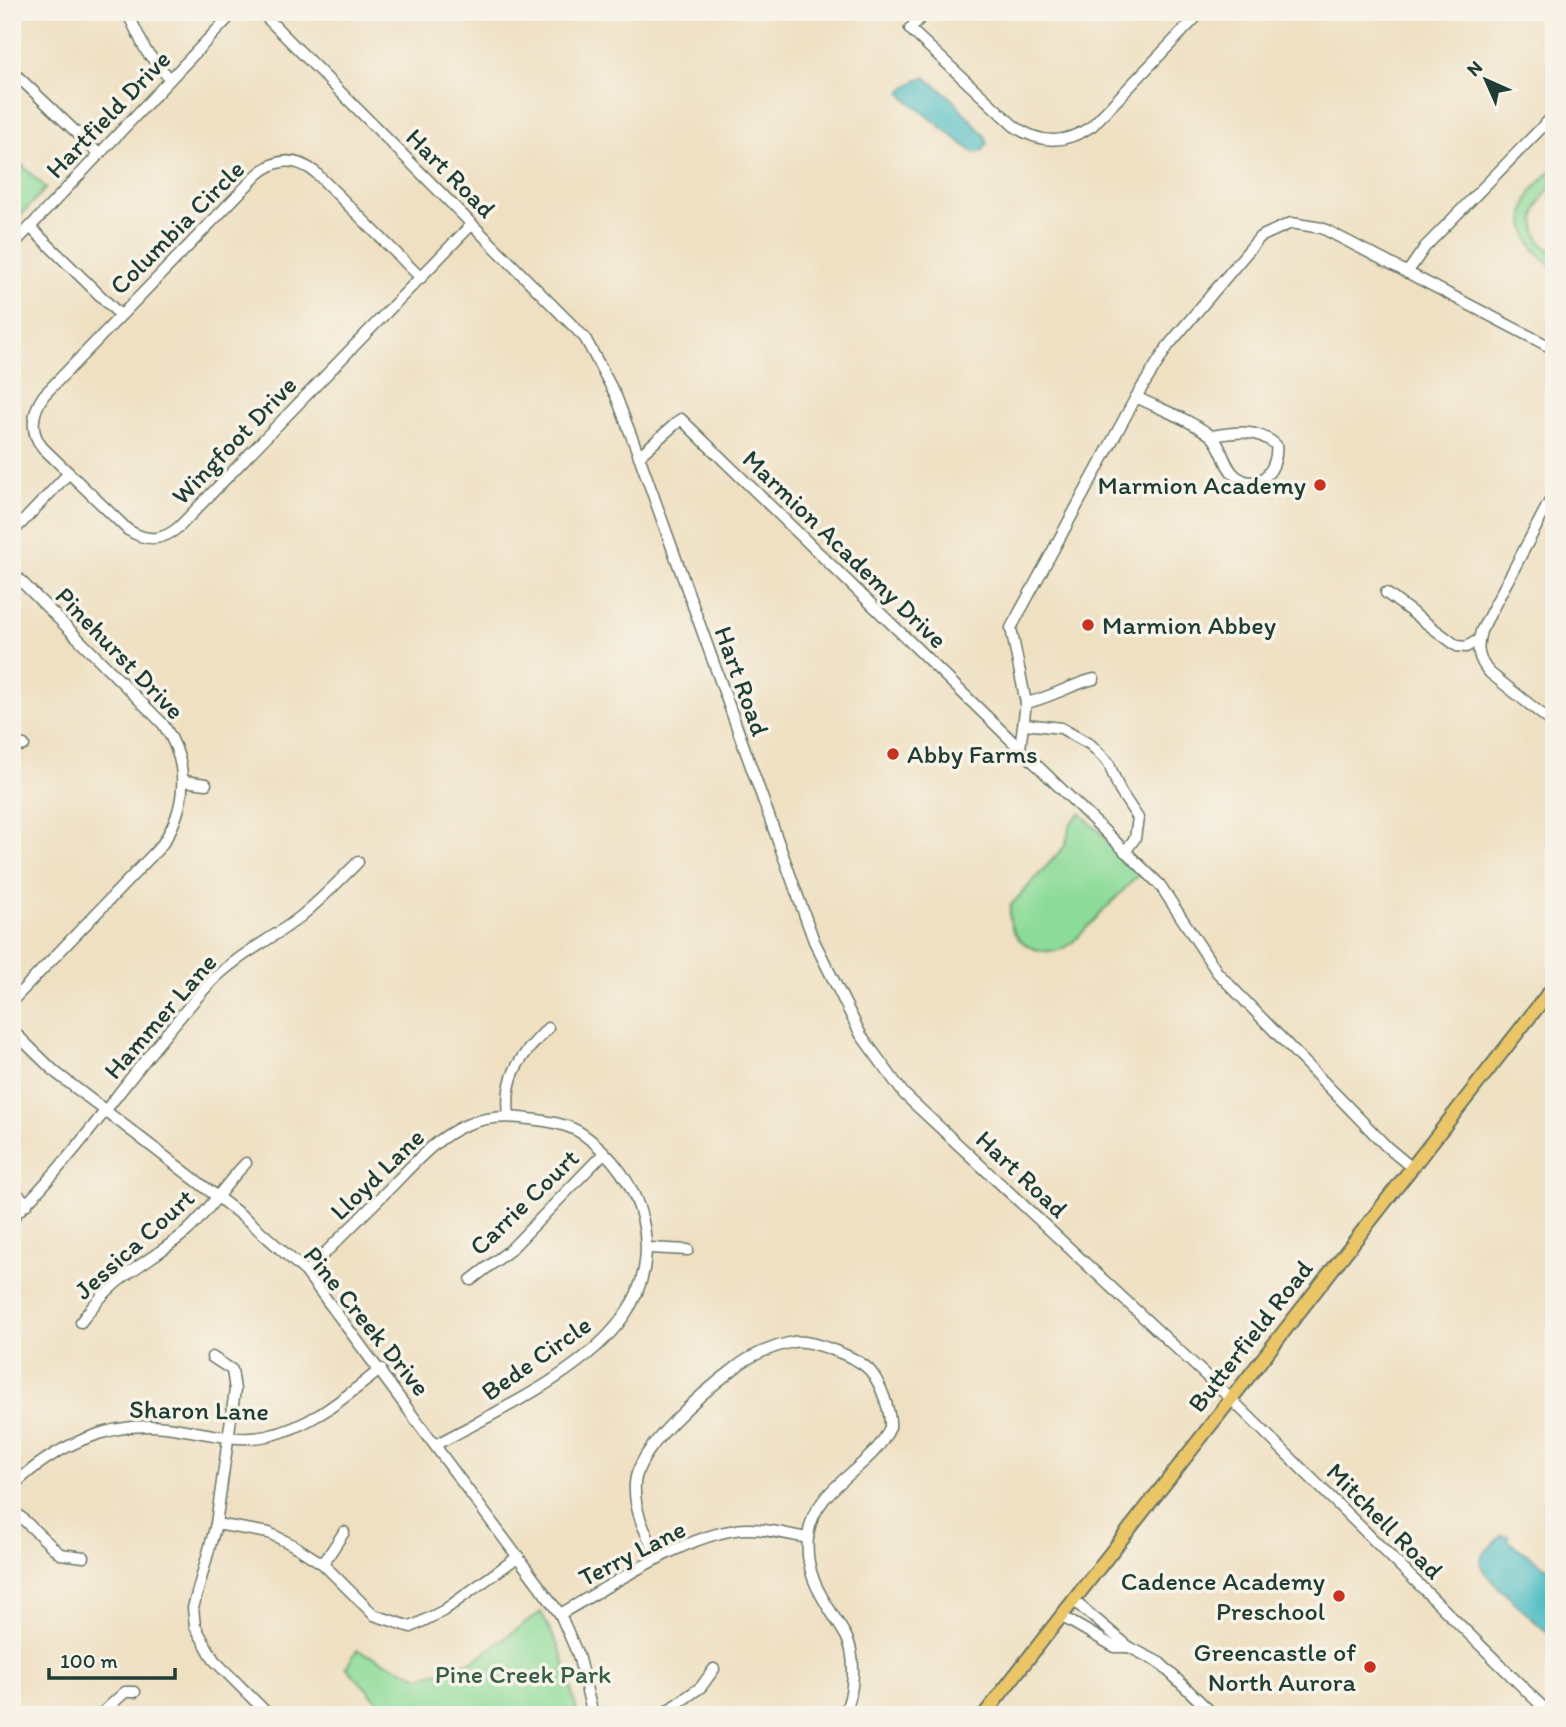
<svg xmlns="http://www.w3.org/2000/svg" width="1566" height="1727" viewBox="0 0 1566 1727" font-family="Itim,sans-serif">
  <rect width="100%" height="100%" fill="#f7f3e8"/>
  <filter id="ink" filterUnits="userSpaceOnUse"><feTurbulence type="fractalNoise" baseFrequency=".0143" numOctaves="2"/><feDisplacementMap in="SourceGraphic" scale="14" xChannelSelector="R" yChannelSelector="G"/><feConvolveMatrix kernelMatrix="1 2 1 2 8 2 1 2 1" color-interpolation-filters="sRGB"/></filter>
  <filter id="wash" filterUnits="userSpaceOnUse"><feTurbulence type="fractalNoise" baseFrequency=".00686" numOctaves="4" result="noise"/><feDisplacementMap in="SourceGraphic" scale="28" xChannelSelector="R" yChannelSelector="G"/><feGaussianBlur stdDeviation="1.57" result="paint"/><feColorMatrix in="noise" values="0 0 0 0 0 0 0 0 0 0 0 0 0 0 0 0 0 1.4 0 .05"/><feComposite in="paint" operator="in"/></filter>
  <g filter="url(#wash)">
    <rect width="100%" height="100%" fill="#efe0c2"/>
    <g fill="#8ddb99" stroke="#568c66" stroke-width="2">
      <polygon points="12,156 46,188 18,218 12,212"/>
      <path d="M 1554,168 L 1554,184 C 1533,204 1525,235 1554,253 L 1554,266 C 1528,252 1515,220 1531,193 C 1536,184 1546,176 1554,168 Z"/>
      <path d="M 1080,813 L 1141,872 L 1071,944 C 1043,964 1001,940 1011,905 L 1065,846 L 1071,823 Z"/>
      <polygon points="541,1612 561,1652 578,1715 391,1715 346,1667 357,1650 421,1677 473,1661"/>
    </g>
    <g fill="#4fbec4" stroke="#377e7c" stroke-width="2">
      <polygon points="925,77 950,97 985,136 987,142 983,151 974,153 904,97 901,92 918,79"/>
      <polygon points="1502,1535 1509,1536 1508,1541 1554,1573 1554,1639 1491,1580 1480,1563 1483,1554"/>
    </g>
  </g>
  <g filter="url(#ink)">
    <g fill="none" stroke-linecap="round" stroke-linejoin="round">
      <g stroke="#687666" stroke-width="13">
        <g id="minor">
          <polyline points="127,12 146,51 170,79"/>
          <polyline points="261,12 585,338 616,396 639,456 814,941 861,1035 904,1094 1230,1398 1551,1715"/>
          <path d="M 926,12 L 910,29 L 1014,126 C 1041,145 1066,144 1092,126 L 1201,12"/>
          <polyline points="12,71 99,154"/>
          <polyline points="30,227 120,315"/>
          <polyline points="12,246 234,12"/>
          <polyline points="1407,273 1425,247 1554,115"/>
          <path d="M 421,278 L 315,172 C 295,157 276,158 257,175 L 44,395 C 32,412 29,432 43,448 L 128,530 C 147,542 163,541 180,526 L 472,224"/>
          <path d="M 1136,397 C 1160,409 1189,419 1210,435 C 1223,445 1223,467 1237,477 C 1261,493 1279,467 1276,445 C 1257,428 1236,432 1212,436"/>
          <polyline points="639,456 681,419 1160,885 1217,972 1387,1147 1411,1167"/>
          <path d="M 1554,493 L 1481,631 C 1476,648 1478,660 1490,673 L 1554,724"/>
          <polyline points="12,533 69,473"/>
          <path d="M 12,572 L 163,724 C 190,763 188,807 161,846 L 12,1001"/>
          <polyline points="1386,593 1457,646 1466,647 1478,640"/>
          <path d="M 1026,703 C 1050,698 1070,685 1094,679"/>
          <polyline points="1025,724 1061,728 1091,745 1108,762 1120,791 1138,818 1135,838 1125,852"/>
          <polyline points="12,747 24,745"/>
          <polyline points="1020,748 1026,703 1011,628 1136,397 1168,346 1260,237 1291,223 1322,228 1554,349"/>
          <polyline points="184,781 206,784"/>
          <polyline points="12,1030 55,1072 250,1222 306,1272 560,1614 578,1655 593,1715"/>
          <path d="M 509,1116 C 504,1073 521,1057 548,1028"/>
          <polyline points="12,1188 27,1204"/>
          <path d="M 12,1218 C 86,1146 140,1058 210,983 C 237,955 271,940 300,917 C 321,900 339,881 358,862"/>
          <polyline points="649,1248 688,1250"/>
          <path d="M 306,1272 C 334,1244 361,1217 389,1189 C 412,1166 435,1138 466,1125 C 485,1117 509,1116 529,1119 C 547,1121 569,1124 584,1135 C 643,1177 667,1255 624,1316 C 585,1372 496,1412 437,1444"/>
          <polyline points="471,1280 510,1250 604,1153"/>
          <path d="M 81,1322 C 114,1274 145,1266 186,1232 C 207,1214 224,1185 246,1163"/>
          <polyline points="212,1357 232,1370 235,1390 216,1524 193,1608 195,1626 214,1660 269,1715"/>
          <path d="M 12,1487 C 51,1448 110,1420 166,1427 C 198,1431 235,1443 267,1436 C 312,1427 346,1396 381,1369"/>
          <polyline points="12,1509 60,1554 84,1557"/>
          <polyline points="216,1524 269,1533 293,1545 323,1564 374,1615 411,1627 443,1611 519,1556"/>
          <path d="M 659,1558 C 646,1535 633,1510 635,1483 C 638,1446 706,1390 735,1368 C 750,1355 774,1346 793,1342 C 810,1339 861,1358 871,1372 C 881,1384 891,1412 890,1427 C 874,1469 813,1485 808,1537 C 804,1580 827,1603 846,1636 C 857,1657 854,1694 844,1715"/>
          <polyline points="323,1564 344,1532"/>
          <polyline points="1073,1600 1129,1647"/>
          <path d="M 560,1614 C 609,1587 694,1528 750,1529 C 769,1529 789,1535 808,1538"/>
          <polyline points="1061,1616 1115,1647 1129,1647 1160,1663 1214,1715"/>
          <polyline points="100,1715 125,1692 135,1692"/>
          <polyline points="661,1715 701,1687 714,1669"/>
        </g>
      </g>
      <g stroke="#687666" stroke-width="16">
        <polyline id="major" points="984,1715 1554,986"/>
      </g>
      <use href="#minor" stroke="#fff" stroke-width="10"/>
      <use href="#major" stroke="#ebc669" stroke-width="12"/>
    </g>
  </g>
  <g fill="#c8321e" stroke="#f7f3e8" stroke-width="2.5">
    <circle cx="1320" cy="485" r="7"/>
    <circle cx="1088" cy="625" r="7"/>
    <circle cx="893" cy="754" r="7"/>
    <circle cx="1339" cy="1596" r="7"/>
    <circle cx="1370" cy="1667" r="7"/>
  </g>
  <g text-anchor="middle" stroke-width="7" stroke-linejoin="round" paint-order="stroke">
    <g font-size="26" fill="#1f3d34" stroke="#f7f3e8">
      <text transform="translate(108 114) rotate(-46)" y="9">Hartfield Drive</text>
      <text transform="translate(451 173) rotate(45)" y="9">Hart Road</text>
      <text transform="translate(177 227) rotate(-45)" y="9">Columbia Circle</text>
      <text transform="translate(234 440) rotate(-46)" y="9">Wingfoot Drive</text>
      <text transform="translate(845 549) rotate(44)" y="9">Marmion Academy Drive</text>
      <text transform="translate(120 653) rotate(46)" y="9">Pinehurst Drive</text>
      <text transform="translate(742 681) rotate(70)" y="9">Hart Road</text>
      <text transform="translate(160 1016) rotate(-49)" y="9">Hammer Lane</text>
      <text transform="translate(377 1174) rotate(-44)" y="9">Lloyd Lane</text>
      <text transform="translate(1022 1174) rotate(43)" y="9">Hart Road</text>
      <text transform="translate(524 1202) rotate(-44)" y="9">Carrie Court</text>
      <text transform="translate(134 1244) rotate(-42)" y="9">Jessica Court</text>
      <text transform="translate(367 1321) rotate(51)" y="9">Pine Creek Drive</text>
      <text transform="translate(1250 1336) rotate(-52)" y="9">Butterfield Road</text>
      <text transform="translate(536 1358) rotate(-35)" y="9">Bede Circle</text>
      <text transform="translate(199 1410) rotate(1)" y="9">Sharon Lane</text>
      <text transform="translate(1385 1521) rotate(45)" y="9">Mitchell Road</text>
      <text transform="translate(632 1553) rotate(-27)" y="9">Terry Lane</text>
    </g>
    <g font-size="26" fill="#1f3d34" stroke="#f7f3e8" text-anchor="end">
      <text x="1306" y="494">Marmion Academy</text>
      <text x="1102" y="634" text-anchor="start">Marmion Abbey</text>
      <text x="907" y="763" text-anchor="start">Abby Farms</text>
      <text x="1325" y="1590">Cadence Academy<tspan x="1325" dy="30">Preschool</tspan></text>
      <text x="1356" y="1661">Greencastle of<tspan x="1356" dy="30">North Aurora</tspan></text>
    </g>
    <g font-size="26" fill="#355d48" stroke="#f7f3e8">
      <text x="523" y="1683">Pine Creek Park</text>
    </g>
  </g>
  <rect width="1566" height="1727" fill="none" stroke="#f7f3e8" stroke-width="42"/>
  <g transform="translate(1486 80) rotate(315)" stroke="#f7f3e8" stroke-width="5" paint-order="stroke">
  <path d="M0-5L12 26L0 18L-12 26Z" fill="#1f3d34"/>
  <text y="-10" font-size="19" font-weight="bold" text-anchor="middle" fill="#1f3d34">N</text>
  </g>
  <path d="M49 1668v10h126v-10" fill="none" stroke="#1f3d34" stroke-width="3.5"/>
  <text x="60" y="1668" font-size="21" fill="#1f3d34" stroke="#f7f3e8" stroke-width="5" paint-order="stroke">100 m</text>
</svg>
